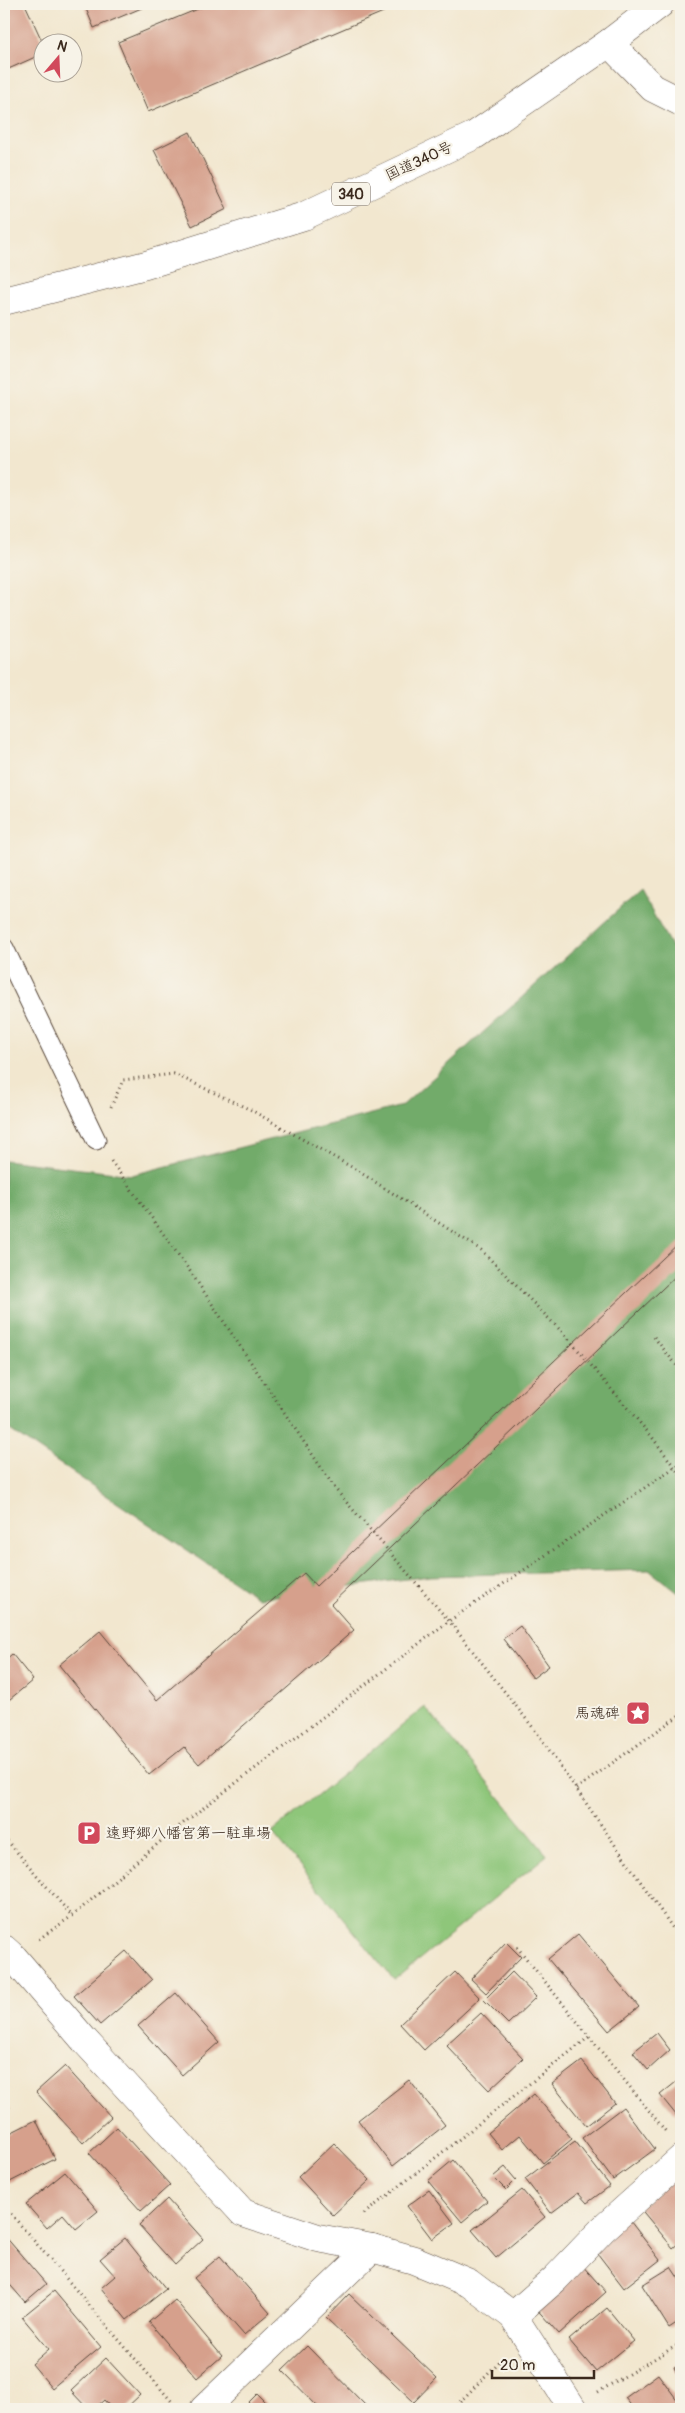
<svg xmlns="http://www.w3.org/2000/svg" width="685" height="2413" viewBox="0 0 685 2413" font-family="Pangolin,'Klee One',sans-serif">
  <rect width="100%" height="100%" fill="#f7f3e8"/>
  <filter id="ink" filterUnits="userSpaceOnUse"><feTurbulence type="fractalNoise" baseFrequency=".02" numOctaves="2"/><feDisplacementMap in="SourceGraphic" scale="10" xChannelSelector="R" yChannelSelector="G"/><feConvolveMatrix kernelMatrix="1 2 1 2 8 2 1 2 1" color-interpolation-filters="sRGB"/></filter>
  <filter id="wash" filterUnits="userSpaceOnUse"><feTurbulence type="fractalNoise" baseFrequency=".0096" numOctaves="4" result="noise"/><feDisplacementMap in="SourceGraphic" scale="20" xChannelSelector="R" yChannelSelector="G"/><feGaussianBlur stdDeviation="1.12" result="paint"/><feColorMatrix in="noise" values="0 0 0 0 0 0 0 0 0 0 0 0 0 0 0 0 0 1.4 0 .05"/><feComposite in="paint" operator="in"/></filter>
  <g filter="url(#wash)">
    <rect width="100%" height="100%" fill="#f2e7cf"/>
    <polygon fill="#8ec67a" stroke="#64784c" points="425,1707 547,1855 394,1980 272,1832"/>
    <polygon fill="#72ab6a" stroke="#566a44" points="640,890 681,964 681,1595 649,1570 430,1576 258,1598 4,1426 4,1160 132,1175 402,1106"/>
    <g id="blocks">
      <g fill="#d6a08c">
        <polygon points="4,4 25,4 42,41 42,54 4,71"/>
        <polygon points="84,4 151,4 94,28"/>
        <polygon points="210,4 402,4 148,112 118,42"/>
        <polygon points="190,132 227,209 192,226 154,150"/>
        <polygon points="681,1241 681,1271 331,1604 354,1630 199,1764 184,1747 149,1775 59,1665 100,1631 157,1700 304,1573 316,1586"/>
        <polygon points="520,1626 549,1666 533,1678 503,1639"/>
        <polygon points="12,1654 33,1680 4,1704 4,1661"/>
        <polygon points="578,1934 639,2007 609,2031 548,1959"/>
        <polygon points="506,1942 521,1957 486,1993 471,1979"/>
        <polygon points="126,1951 152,1980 100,2025 74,1996"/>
        <polygon points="455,1972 480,1998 424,2050 400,2024"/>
        <polygon points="512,1972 536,1997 508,2024 484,2000"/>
        <polygon points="176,1993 219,2042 182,2075 138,2026"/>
        <polygon points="481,2013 523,2058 489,2090 446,2045"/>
        <polygon points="657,2033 670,2050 648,2070 633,2052"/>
        <polygon points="582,2061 615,2103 586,2126 552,2084"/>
        <polygon points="65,2066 111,2117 83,2143 36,2092"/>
        <polygon points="681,2078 681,2121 660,2095"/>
        <polygon points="409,2080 445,2125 393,2166 358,2120"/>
        <polygon points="534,2094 572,2139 543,2163 520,2135 502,2150 488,2133"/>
        <polygon points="4,2097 10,2108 4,2111"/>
        <polygon points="623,2107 655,2149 613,2180 582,2138"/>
        <polygon points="36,2120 55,2159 4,2185 4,2136"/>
        <polygon points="117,2127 170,2185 141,2211 89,2153"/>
        <polygon points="575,2141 610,2186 587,2203 578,2193 551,2213 525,2179"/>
        <polygon points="334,2143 370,2180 333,2215 298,2177"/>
        <polygon points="453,2160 487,2201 462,2222 428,2181"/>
        <polygon points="505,2167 516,2180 506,2190 493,2177"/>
        <polygon points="65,2172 98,2211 76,2229 63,2214 47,2228 26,2204"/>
        <polygon points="674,2178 681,2187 681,2241 673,2248 639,2207"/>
        <polygon points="429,2190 454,2223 432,2239 407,2206"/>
        <polygon points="522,2190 545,2217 496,2258 472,2230"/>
        <polygon points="167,2199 203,2239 175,2265 139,2225"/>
        <polygon points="627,2217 660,2260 624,2288 591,2245"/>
        <polygon points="4,2235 46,2284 25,2302 4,2278"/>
        <polygon points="125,2238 166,2289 127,2320 101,2288 115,2276 100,2259"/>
        <polygon points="220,2256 270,2313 244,2335 194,2278"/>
        <polygon points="580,2263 606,2292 559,2334 533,2305"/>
        <polygon points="671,2267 681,2282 681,2320 669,2328 642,2285"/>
        <polygon points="54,2291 101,2347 52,2388 32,2364 49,2349 22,2317"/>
        <polygon points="349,2294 437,2378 414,2402 326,2318"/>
        <polygon points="175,2300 222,2356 197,2378 149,2322"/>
        <polygon points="607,2308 634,2341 596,2372 569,2340"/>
        <polygon points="307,2346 369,2409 320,2409 282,2370"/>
        <polygon points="106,2358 140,2395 125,2409 112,2409 104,2400 94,2409 88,2409 71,2391"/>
        <polygon points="681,2364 681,2383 674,2367"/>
        <polygon points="658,2374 681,2405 681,2409 634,2409 625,2398"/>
        <polygon points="257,2394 272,2409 242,2409"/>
      </g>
    </g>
  </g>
  <g filter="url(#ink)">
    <use href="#blocks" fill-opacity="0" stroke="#564639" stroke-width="1"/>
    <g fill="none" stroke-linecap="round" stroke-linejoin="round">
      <g stroke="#564639" stroke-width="21">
        <polyline id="lane" points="4,948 96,1140"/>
      </g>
      <g stroke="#564639" stroke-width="29">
        <g id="street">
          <polyline points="609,43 653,88 681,102"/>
          <polyline points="513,2316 555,2279 603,2229 681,2159"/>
          <polyline points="204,2409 372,2248"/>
        </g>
      </g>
      <g stroke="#564639" stroke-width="29">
        <polyline id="secondary" points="4,1949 14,1958 85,2041 243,2213 318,2238 372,2248 414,2260 469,2283 513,2316 573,2409"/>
      </g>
      <g stroke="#564639" stroke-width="29">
        <polyline id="highway" points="4,301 146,265 304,216 475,135 609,43 660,4"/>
      </g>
      <g stroke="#564639" stroke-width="3" stroke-dasharray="1 4" stroke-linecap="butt">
        <polyline points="111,1107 123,1080 174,1074 251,1110 355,1169 481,1250 567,1337 652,1437 681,1476"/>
        <polyline points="111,1161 192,1274 336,1490 449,1621 538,1734 681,1940"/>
        <polyline points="654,1337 681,1371"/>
        <polyline points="576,1789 681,1714"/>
        <polyline points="4,1837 72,1916"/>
        <polyline points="39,1939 72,1916 173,1831 449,1621 681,1463"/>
        <polyline points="517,1947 667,2133"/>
        <polyline points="11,2214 173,2403"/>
        <polyline points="364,2214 589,2037"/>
        <polyline points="598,2392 681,2343"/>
        <polyline points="453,2409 504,2357"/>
      </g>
      <use href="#lane" stroke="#fff" stroke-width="19"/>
      <use href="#street" stroke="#fff" stroke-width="28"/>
      <use href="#secondary" stroke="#fff" stroke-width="28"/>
      <use href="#highway" stroke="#fff" stroke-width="28"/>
    </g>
  </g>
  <defs>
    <g id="sight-square" transform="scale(1.25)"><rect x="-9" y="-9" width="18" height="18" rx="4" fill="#d1495b" stroke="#f7f3e8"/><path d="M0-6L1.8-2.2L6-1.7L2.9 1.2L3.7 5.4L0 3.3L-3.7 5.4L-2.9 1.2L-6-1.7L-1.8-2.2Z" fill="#fff"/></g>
    <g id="parking-square" transform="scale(1.25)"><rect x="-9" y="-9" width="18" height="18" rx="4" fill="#d1495b" stroke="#f7f3e8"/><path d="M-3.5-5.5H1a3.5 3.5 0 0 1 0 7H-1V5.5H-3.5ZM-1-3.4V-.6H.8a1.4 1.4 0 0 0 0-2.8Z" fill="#fff"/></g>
  </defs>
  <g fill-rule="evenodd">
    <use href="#sight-square" x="638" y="1713"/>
    <use href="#parking-square" x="89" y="1833"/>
  </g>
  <g text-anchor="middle" stroke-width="4.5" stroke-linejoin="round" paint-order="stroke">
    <rect fill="#f7f3e8" stroke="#73665b" stroke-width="1" x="332" y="182.5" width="38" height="23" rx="4"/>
    <g font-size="14" font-weight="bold" fill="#3b2a1e">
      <text x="351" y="199">340</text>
    </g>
    <g font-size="15" fill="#3b2a1e" stroke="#f7f3e8">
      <text transform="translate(419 161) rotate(-25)" y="5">国道340号</text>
    </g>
    <g font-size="15" fill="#3b2a1e" stroke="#f7f3e8" text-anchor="end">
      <text x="620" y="1718">馬魂碑</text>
      <text x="106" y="1838" text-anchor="start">遠野郷八幡宮第一駐車場</text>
    </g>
  </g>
  <rect width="685" height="2413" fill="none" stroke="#f7f3e8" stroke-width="20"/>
  <g transform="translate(58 58) rotate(19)"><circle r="24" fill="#f7f3e8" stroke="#aca397"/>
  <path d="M0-4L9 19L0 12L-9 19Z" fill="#d1495b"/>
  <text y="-8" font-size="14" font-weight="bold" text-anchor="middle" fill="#3b2a1e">N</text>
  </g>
  <path d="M492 2370v8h102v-8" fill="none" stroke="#3b2a1e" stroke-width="2.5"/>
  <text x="500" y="2370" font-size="15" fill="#3b2a1e" stroke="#f7f3e8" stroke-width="4" paint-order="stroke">20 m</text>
</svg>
